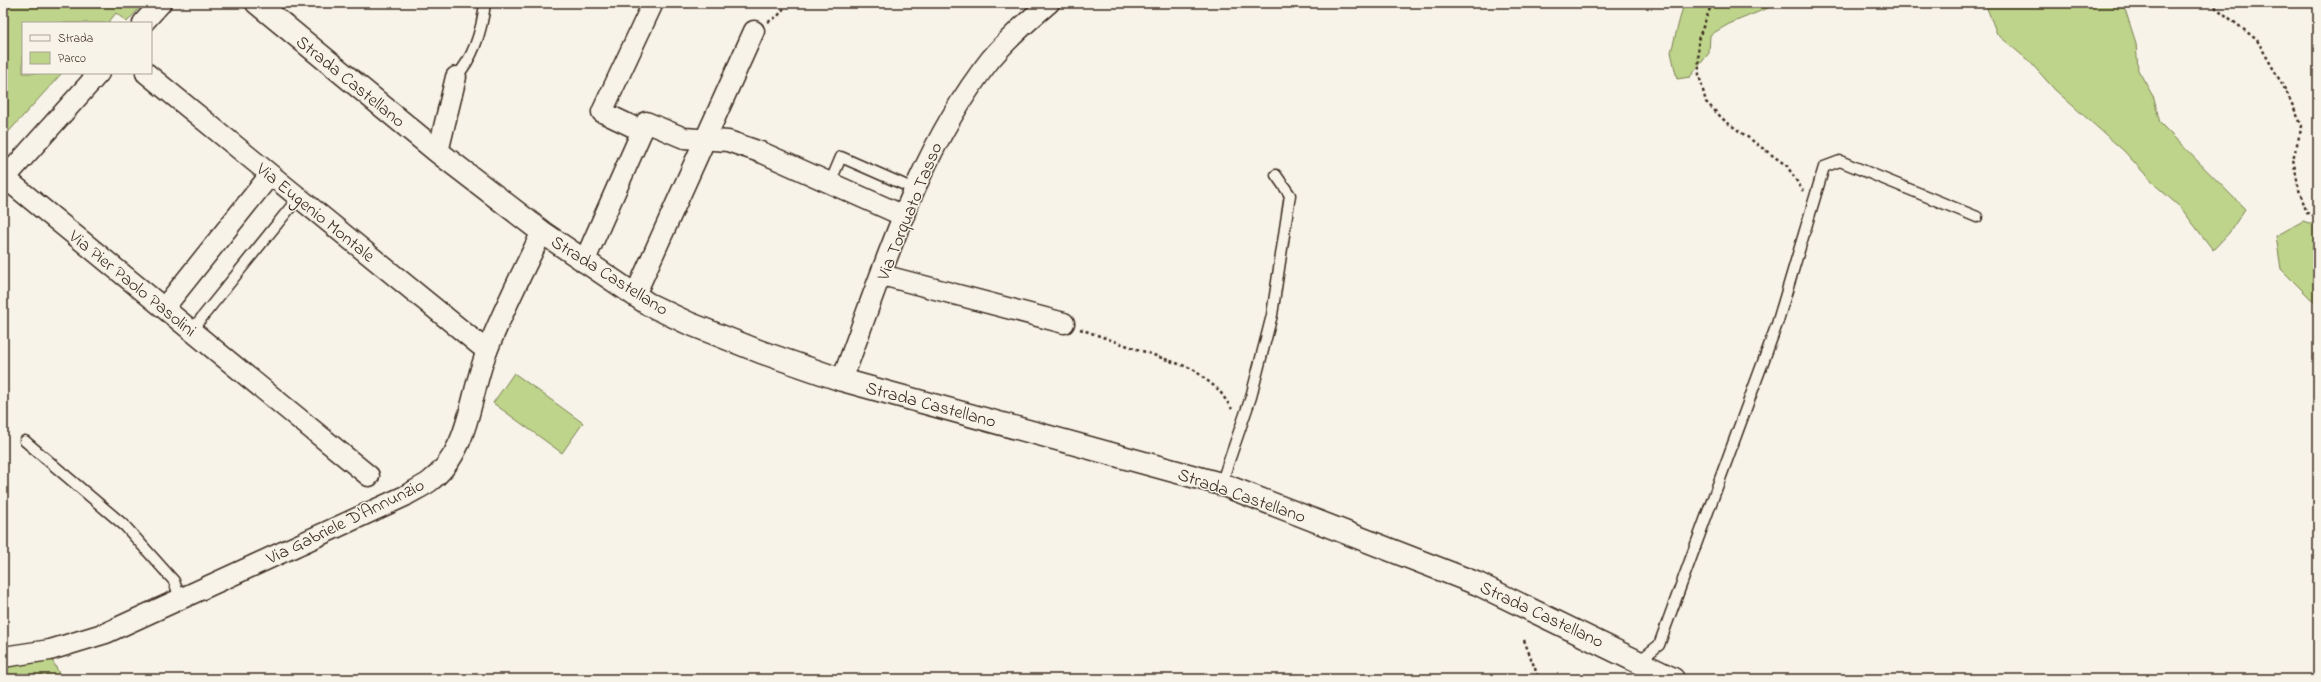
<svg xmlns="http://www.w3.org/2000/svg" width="2321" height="682" viewBox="0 0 2321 682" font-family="'Indie Flower',sans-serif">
  <rect width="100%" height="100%" fill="#f7f3e8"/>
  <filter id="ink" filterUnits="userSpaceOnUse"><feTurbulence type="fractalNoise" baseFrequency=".025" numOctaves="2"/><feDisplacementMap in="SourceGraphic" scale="8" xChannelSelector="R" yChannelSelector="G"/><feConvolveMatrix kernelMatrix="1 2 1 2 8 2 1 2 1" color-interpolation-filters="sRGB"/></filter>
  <g filter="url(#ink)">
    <g fill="#bdd48a" stroke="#7c7f54">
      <polygon points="3,3 144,3 127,22 116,13 108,23 23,23 23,73 62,73 3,138"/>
      <polygon points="1684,3 1780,3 1729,24 1710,35 1709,53 1690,77 1677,79 1671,52"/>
      <polygon points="1985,3 2123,3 2136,43 2138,70 2154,98 2160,123 2245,209 2229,233 2213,250 2181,208 2154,184 2124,151 2055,90 2030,62 1997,34"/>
      <polygon points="2303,221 2318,226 2318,306 2281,269 2276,236"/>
      <polygon points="514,373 583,423 562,453 493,403"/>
      <polygon points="50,656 60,675 48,679 3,679 3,662"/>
    </g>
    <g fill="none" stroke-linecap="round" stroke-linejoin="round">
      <g stroke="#3b2a1e" stroke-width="13">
        <g id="lane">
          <path d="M 456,77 C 474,57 482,30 485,3"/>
          <polyline points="830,183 841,157 914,189"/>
          <polyline points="191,331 298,198"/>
          <polyline points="25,441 125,526 174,581 180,599"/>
          <polyline points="1221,484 1251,397 1272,315 1290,195 1276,175"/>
          <polyline points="1639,661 1659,645 1777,324 1824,167 1840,161 1977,217"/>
        </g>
      </g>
      <g stroke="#3b2a1e" stroke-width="23">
        <g id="street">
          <polyline points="143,23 161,3"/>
          <polyline points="99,73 5,178 369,476"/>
          <polyline points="146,73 487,351"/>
          <polyline points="642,131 602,112 653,3"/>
          <polyline points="438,152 456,77"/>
          <polyline points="584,262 646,122 684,138 728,141 763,153 904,216"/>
          <polyline points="882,275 1064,323"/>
          <polyline points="635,295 754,31"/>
          <polyline points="164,308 270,175"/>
          <path d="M 842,380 C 883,271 917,153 990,60 C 1007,39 1029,20 1049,3"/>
          <path d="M 3,657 L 50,650 L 106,633 L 405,496 C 413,491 422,487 429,482 C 471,451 469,395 487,351 C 503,310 523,271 542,232"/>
        </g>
      </g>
      <g stroke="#3b2a1e" stroke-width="25">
        <polyline id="secondary" points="257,3 438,152 542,232 648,304 688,323 761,352 842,380 1221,484 1478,584 1673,679"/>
      </g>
      <g stroke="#3b2a1e" stroke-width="2.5" stroke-dasharray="3 3" stroke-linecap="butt">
        <polyline points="1712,3 1698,40 1699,75 1706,102 1724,120 1787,166 1803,191"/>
        <polyline points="2210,3 2257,40 2287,93 2302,126 2293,159 2299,190 2307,213 2318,217"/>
        <polyline points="768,22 778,16 788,3"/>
        <polyline points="1080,329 1193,369 1219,390 1232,409"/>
        <polyline points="1524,640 1539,679"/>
      </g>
      <use href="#lane" stroke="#f7f3e8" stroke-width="10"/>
      <use href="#street" stroke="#f7f3e8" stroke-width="20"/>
      <use href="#secondary" stroke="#f7f3e8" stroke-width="22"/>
    </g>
  </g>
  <g text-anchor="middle" stroke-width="3" stroke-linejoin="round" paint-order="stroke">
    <g font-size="18" fill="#3b2a1e" stroke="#f7f3e8">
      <text transform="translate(351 81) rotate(39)" y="6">Strada Castellano</text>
      <text transform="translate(909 211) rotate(-68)" y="6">Via Torquato Tasso</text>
      <text transform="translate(316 212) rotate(39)" y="6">Via Eugenio Montale</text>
      <text transform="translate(610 275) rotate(32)" y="6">Strada Castellano</text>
      <text transform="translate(133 283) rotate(39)" y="6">Via Pier Paolo Pasolini</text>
      <text transform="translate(931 404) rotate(15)" y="6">Strada Castellano</text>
      <text transform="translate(1242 495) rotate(19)" y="6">Strada Castellano</text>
      <text transform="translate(345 521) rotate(-26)" y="6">Via Gabriele D'Annunzio</text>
      <text transform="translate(1542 614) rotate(25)" y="6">Strada Castellano</text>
    </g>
  </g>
  <rect width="2321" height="682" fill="none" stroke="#f7f3e8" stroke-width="16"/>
  <rect x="8" y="8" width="2305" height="666" fill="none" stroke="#3b2a1e" stroke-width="1.5" filter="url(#ink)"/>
  <rect x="22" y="22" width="130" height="52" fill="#f7f3e8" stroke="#aca397"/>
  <rect x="30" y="35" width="20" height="6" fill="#f7f3e8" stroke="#aca397"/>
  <text x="58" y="42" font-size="12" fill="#3b2a1e">Strada</text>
  <rect x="30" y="52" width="20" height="12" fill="#bdd48a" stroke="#aca397"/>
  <text x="58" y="62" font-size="12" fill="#3b2a1e">Parco</text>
</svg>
